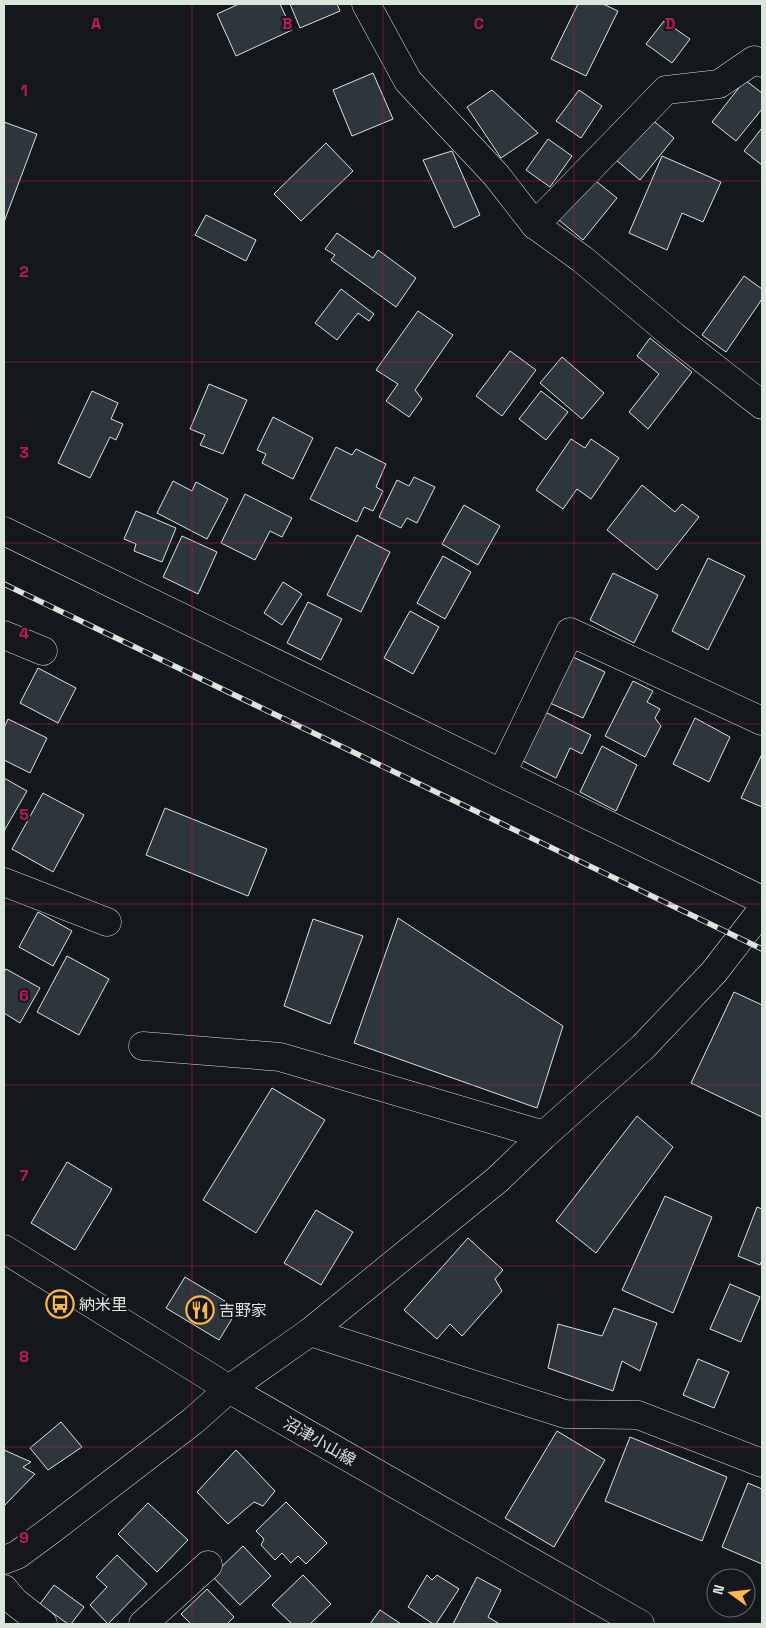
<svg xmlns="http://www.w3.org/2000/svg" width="766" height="1628" viewBox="0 0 766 1628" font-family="'Space Grotesk','Noto Sans JP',sans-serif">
  <rect width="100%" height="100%" fill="#14181c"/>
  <g fill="#2c363c" stroke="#d8e6dc">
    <polygon points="239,4 280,4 292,30 236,56 217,14"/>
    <polygon points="290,4 337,4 340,11 300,28"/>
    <polygon points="578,4 603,4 618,11 586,76 551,59"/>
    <polygon points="664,21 690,39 672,63 646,44"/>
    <polygon points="373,73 393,119 352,136 333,90"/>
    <polygon points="745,80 762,93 762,109 736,141 712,122"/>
    <polygon points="492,90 538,133 501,158 467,107"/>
    <polygon points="579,90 602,106 581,138 556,121"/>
    <polygon points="650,118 674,138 640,180 616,160"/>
    <polygon points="4,122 37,134 4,222"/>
    <polygon points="762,128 762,165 744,151"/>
    <polygon points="548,139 572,156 550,187 526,170"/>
    <polygon points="326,143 353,171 301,221 274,194"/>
    <polygon points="452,151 480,215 454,228 423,160"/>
    <polygon points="662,156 721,182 703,222 682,213 667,250 629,233"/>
    <polygon points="592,178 617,198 583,240 559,220"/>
    <polygon points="206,215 256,240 246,261 195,235"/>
    <polygon points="337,233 373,258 378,250 416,278 396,307 331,260 335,255 325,249"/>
    <polygon points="744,276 762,289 762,299 726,352 702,335"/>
    <polygon points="341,289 374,314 369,321 358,313 337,340 315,323"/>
    <polygon points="418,311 453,335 415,390 422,399 409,417 386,401 398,384 376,370"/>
    <polygon points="650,338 692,372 648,429 629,412 659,374 637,356"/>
    <polygon points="510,351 536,370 502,416 476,396"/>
    <polygon points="562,357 604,393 582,419 540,383"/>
    <polygon points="209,384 247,400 223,454 200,445 205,435 190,429"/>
    <polygon points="92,391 118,403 111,419 123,424 116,440 110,437 90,478 58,463"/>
    <polygon points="541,391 568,412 546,440 519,419"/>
    <polygon points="273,417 313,438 293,479 262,463 266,454 257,450"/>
    <polygon points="571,439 585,448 591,439 619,458 591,499 577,489 563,509 536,490"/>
    <polygon points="336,447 352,455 356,449 386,464 376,487 383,491 373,511 364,507 357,522 310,499"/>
    <polygon points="414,477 435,487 417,523 407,518 401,528 379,517 397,480 409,486"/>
    <polygon points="173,481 192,491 196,482 228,499 207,539 157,513"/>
    <polygon points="642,485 675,512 682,504 699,517 657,570 607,530"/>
    <polygon points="245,494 292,518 282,537 270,531 255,560 221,543"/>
    <polygon points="464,505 500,526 478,565 442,544"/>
    <polygon points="136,511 176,528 162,562 134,551 136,544 124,539"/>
    <polygon points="357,535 390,552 361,612 327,595"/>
    <polygon points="182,536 217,552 198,594 163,577"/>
    <polygon points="443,556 471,572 445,619 417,603"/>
    <polygon points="708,558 745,576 708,650 672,631"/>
    <polygon points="613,573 658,595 634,643 590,620"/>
    <polygon points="283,582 302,594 282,625 264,613"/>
    <polygon points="308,602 342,619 321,660 287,643"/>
    <polygon points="410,611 439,627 413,674 384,658"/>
    <polygon points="573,657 605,672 583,718 550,703"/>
    <polygon points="38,668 76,688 58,723 20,703"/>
    <polygon points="633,681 653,691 647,702 660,709 655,718 661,726 645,757 605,736"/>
    <polygon points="545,712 591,735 582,754 570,748 556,778 521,760"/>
    <polygon points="695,718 730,737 709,782 673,764"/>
    <polygon points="8,719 47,738 30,773 4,760 4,728"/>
    <polygon points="602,746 637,765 616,811 580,792"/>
    <polygon points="762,754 762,807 741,798"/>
    <polygon points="4,778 27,791 4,831"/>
    <polygon points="43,793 84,815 53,872 12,849"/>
    <polygon points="165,808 267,849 248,896 146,855"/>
    <polygon points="38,912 72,931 53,966 19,947"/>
    <polygon points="398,918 563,1026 537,1108 354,1043"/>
    <polygon points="313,919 363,936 330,1024 284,1006"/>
    <polygon points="67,956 109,979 79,1035 37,1012"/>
    <polygon points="6,969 40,988 20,1023 4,1013 4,972"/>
    <polygon points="734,992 762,1005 762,1117 691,1083"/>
    <polygon points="272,1088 325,1120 256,1233 203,1200"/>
    <polygon points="637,1116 673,1147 596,1253 556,1221"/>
    <polygon points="67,1162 112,1189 75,1250 31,1223"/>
    <polygon points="665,1196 712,1217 673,1313 622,1290"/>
    <polygon points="757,1207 762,1209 762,1260 760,1265 738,1256"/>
    <polygon points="316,1210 353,1232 321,1285 284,1263"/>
    <polygon points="468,1238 503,1270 495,1279 502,1291 462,1336 450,1324 437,1339 404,1310"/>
    <polygon points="185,1277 238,1309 219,1340 166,1308"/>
    <polygon points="730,1284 760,1297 741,1342 710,1329"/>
    <polygon points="614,1308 657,1323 640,1371 622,1361 613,1391 548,1368 558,1324 602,1336"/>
    <polygon points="698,1359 729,1372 714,1408 683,1395"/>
    <polygon points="61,1422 82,1447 48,1470 30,1448"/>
    <polygon points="557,1431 605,1460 554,1547 505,1518"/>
    <polygon points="630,1437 727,1477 702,1541 605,1501"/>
    <polygon points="4,1450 31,1462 23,1467 35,1474 4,1506"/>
    <polygon points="236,1450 275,1491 263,1506 254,1502 228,1524 197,1492"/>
    <polygon points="748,1483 762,1489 762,1564 722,1547"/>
    <polygon points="286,1502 327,1543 306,1564 298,1556 291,1563 282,1553 275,1560 261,1545 264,1539 256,1531"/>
    <polygon points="148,1503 188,1540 157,1572 118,1534"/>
    <polygon points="243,1546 271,1576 240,1605 212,1576"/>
    <polygon points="117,1555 147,1584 108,1624 90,1605 107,1587 96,1577"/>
    <polygon points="303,1575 331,1604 310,1624 292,1624 272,1605"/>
    <polygon points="427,1575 432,1580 437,1575 459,1589 436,1624 433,1624 408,1607"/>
    <polygon points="477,1577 501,1590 488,1617 498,1623 497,1624 453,1624"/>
    <polygon points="54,1585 84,1607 71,1624 68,1624 40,1604"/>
    <polygon points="207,1589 234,1617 227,1624 191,1624 181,1614"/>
    <polygon points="380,1610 401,1624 370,1624"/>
  </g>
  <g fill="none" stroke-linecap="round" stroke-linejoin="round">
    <g stroke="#d8e6dc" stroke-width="29">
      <g id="minor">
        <polyline points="366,4 408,81 496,175 535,225 582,259 675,337 762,405"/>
        <polyline points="535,225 666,90 719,84 754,60 762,63"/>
        <polyline points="4,531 762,900"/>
        <polyline points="4,635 43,651"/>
        <polyline points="502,773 570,632 762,721"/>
        <polyline points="4,882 107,922"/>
        <polyline points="143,1046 280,1057 544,1135"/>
        <polyline points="310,1332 565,1414 638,1415 762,1463"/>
        <polyline points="4,1560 17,1555 51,1530 193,1421 229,1389 310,1332 497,1180 544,1135 643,1047 714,972 762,910"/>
        <polyline points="4,1589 15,1602 43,1624"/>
        <polyline points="143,1624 208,1565"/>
      </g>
    </g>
    <g stroke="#d8e6dc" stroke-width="29">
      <polyline id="major" points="4,1249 229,1389 640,1624"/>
    </g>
    <use href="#minor" stroke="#14181c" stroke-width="28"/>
    <use href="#major" stroke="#14181c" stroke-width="28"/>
    <g stroke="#d8e6dc" stroke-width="5.5">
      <polyline id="rail" points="4,584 762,949"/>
    </g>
    <use href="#rail" stroke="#14181c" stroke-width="4" stroke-dasharray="11" stroke-linecap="butt"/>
  </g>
  <path fill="none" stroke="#c2185b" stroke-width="1" stroke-opacity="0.55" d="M 192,4 L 192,1624M 383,4 L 383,1624M 574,4 L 574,1624M 4,181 L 762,181M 4,362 L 762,362M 4,543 L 762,543M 4,724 L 762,724M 4,904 L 762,904M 4,1085 L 762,1085M 4,1266 L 762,1266M 4,1447 L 762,1447"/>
  <defs>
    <g id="bus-ring" transform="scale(1.4375)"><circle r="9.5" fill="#14181c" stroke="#ffb74d" stroke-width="1.5"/><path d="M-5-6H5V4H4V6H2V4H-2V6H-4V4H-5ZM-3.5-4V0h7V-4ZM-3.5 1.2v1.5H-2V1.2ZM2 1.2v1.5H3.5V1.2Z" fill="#ffb74d"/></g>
    <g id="restaurant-ring" transform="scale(1.4375)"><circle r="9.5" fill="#14181c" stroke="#ffb74d" stroke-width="1.5"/><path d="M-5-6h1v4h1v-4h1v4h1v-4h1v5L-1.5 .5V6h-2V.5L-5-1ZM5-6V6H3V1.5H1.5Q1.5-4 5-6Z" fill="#ffb74d"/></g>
  </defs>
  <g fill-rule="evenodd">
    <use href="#bus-ring" x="60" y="1304"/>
    <use href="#restaurant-ring" x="200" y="1310"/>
  </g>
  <g text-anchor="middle" stroke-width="4" stroke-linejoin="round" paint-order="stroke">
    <g font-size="16" fill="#d8e6dc" stroke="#14181c" text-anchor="start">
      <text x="79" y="1310">納米里</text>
      <text x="219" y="1316">吉野家</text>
    </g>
    <g font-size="16" fill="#d8e6dc" stroke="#14181c">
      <text transform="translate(320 1441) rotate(30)" y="6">沼津小山線</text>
    </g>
  </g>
  <g font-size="16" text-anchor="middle" font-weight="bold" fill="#c2185b" stroke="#14181c" stroke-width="4" stroke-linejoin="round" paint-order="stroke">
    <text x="96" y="29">A</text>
    <text x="287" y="29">B</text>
    <text x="479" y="29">C</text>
    <text x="670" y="29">D</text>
    <text x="24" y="96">1</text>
    <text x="24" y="277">2</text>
    <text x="24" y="458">3</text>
    <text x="24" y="639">4</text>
    <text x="24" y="820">5</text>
    <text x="24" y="1001">6</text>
    <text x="24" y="1181">7</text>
    <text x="24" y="1362">8</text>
    <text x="24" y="1543">9</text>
  </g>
  <rect width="766" height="1628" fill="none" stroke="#d8e6dc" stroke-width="10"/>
  <g transform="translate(731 1593) rotate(285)"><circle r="24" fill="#14181c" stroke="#626a69"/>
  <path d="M0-4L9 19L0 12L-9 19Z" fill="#ffb74d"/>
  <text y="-8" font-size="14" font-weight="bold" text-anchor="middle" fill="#d8e6dc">N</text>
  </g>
</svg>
